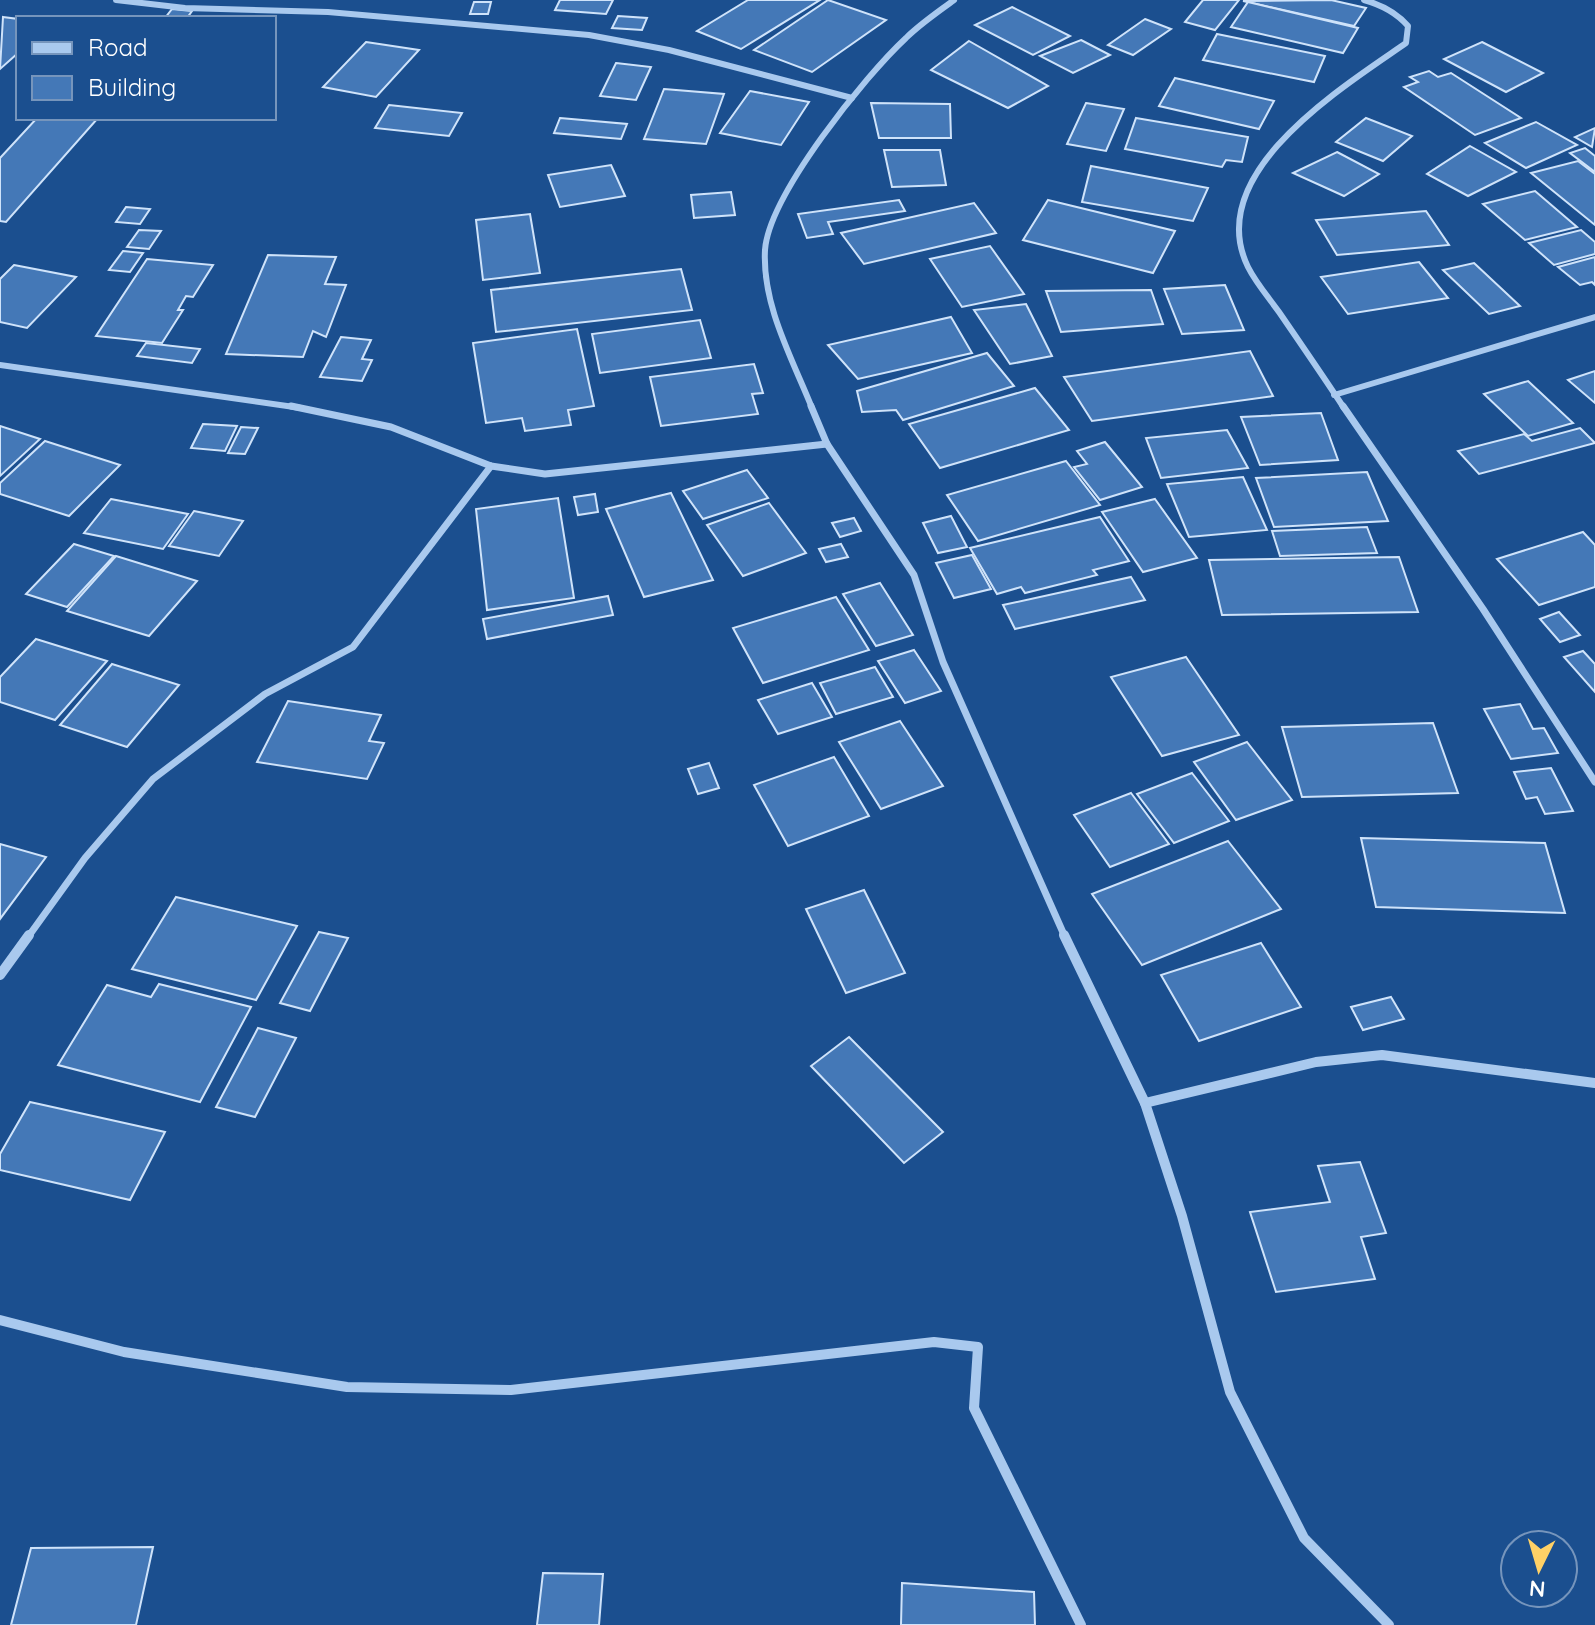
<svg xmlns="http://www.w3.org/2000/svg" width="1595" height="1625" viewBox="0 0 1595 1625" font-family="Quicksand,sans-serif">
  <rect width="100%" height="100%" fill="#1b4f8f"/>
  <g fill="#4478b7" stroke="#cfe3fa" stroke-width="2">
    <polygon points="560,0 613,0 606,14 555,10"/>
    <polygon points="748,0 820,0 741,49 697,31"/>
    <polygon points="828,0 886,20 812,72 754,50"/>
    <polygon points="1203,0 1239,0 1215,30 1185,22"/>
    <polygon points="1331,0 1366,8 1354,26 1243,1"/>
    <polygon points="474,2 491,2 488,14 470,14"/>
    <polygon points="1248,2 1358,28 1343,53 1231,27"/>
    <polygon points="1012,7 1070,36 1033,55 975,25"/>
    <polygon points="172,9 192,11 187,18 165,18"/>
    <polygon points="618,16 647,18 642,30 612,28"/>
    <polygon points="3,17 18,19 18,53 0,69"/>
    <polygon points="1145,19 1171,29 1133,55 1108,45"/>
    <polygon points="1217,34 1325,56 1314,82 1203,60"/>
    <polygon points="1081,40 1110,55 1073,73 1040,56"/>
    <polygon points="969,41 1048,86 1008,108 931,70"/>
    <polygon points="366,42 419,50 376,97 323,87"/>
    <polygon points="1482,42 1543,73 1506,92 1444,59"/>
    <polygon points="616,63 651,67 636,100 600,96"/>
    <polygon points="1429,71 1438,77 1451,73 1521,118 1475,135 1404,87 1418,82 1410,77"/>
    <polygon points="1175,78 1274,101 1259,129 1159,106"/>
    <polygon points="664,89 724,94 706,144 644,139"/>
    <polygon points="750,91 809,102 781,145 720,133"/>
    <polygon points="871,103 950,104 951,138 879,138"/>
    <polygon points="1086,103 1124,109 1106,151 1067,144"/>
    <polygon points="389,105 462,113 449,136 375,128"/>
    <polygon points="37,118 98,118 6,222 0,221 0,158"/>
    <polygon points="560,118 627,124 621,139 554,133"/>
    <polygon points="1136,118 1248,137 1242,162 1226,160 1222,167 1125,149"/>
    <polygon points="1366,118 1412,136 1383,161 1336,142"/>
    <polygon points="1536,122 1577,145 1526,168 1485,143"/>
    <polygon points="1595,128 1592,147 1575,137"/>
    <polygon points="1470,146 1516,172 1468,196 1427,174"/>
    <polygon points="1585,148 1595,156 1595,172 1570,153"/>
    <polygon points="884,150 940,150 946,185 892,187"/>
    <polygon points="1337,152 1379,174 1344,196 1293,173"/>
    <polygon points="1578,161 1595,174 1595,225 1531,173"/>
    <polygon points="611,165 625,196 560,207 548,175"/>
    <polygon points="1091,166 1208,188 1193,221 1082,202"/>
    <polygon points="1535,191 1577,227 1525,240 1483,204"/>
    <polygon points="731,192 735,215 694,218 691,195"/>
    <polygon points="899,200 905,211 828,222 833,234 807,238 798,214"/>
    <polygon points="1048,200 1175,231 1153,273 1023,240"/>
    <polygon points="974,203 996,233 864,264 841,233"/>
    <polygon points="126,207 150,209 140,224 116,222"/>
    <polygon points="1426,211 1449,245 1337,255 1316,220"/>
    <polygon points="530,214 540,273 483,280 476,220"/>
    <polygon points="139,230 161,231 149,249 127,247"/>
    <polygon points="1581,230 1595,242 1595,254 1554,265 1529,243"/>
    <polygon points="990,246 1024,294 962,307 930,259"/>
    <polygon points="123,251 143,253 130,272 109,270"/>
    <polygon points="268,255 336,257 325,284 346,285 326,337 313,331 303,357 226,354"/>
    <polygon points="1595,257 1595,285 1592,282 1580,285 1558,267"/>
    <polygon points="147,259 213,265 193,297 186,296 178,310 183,310 162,343 96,336"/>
    <polygon points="1419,262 1448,298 1348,314 1321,277"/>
    <polygon points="1474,263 1520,306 1489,314 1443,270"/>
    <polygon points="14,265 76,277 27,328 0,322 0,279"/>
    <polygon points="681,269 692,310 496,332 491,290"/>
    <polygon points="1225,285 1244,330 1182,334 1164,289"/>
    <polygon points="1151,290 1163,324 1061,332 1046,291"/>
    <polygon points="1026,304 1052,356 1010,364 974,310"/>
    <polygon points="951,317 972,353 858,379 828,345"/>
    <polygon points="700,320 711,358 600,373 592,334"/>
    <polygon points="577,329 594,406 568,410 571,425 525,431 522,418 486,423 473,343"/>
    <polygon points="341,337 371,340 362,359 372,360 362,381 320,377"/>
    <polygon points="146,343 200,349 192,363 137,356"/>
    <polygon points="1250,351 1273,396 1092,421 1064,377"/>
    <polygon points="987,353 1014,386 903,420 896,410 862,412 857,391"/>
    <polygon points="754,364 763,393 752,394 758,414 661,426 650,377"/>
    <polygon points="1595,371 1595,403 1568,380"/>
    <polygon points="1528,381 1573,423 1528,436 1484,394"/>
    <polygon points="1035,388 1069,430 940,468 909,424"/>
    <polygon points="1321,413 1338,460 1260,465 1241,417"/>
    <polygon points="203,424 237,426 225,451 191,448"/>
    <polygon points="0,426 40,439 0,476"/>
    <polygon points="241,427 258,428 245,454 228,453"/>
    <polygon points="1580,428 1595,443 1479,474 1458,451 1524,434 1532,441"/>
    <polygon points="1227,430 1248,468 1161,478 1146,438"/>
    <polygon points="45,441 120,465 69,516 0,494 0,483"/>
    <polygon points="1105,442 1142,487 1100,500 1074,467 1087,464 1077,451"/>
    <polygon points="1066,461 1100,505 978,541 947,495"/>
    <polygon points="747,470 768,498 703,519 683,491"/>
    <polygon points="1367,472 1388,521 1274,527 1256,478"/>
    <polygon points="1243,477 1267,530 1189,537 1167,484"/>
    <polygon points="671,493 713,580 644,597 606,509"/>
    <polygon points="595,494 598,512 578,515 574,497"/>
    <polygon points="558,498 574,598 487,610 476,509"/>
    <polygon points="111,499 188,514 163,549 84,533"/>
    <polygon points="1155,499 1197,558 1143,572 1102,512"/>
    <polygon points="769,503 806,553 743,576 707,525"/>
    <polygon points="194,511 243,521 219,556 169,546"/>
    <polygon points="951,516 967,547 938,553 923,523"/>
    <polygon points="1100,517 1129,561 1093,570 1097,575 1025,593 1021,587 997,594 970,548"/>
    <polygon points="854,518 861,531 840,537 832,523"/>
    <polygon points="1367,527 1377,553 1280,556 1272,531"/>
    <polygon points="1583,532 1595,545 1595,587 1539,605 1497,559"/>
    <polygon points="74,544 114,556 67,607 26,594"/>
    <polygon points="841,544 848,557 826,562 819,549"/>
    <polygon points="972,555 991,589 954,598 936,563"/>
    <polygon points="116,556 197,581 149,636 67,611"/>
    <polygon points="1399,557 1418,612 1222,615 1209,560"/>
    <polygon points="1131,577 1145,600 1015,629 1003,605"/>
    <polygon points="880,583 913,635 876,646 843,594"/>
    <polygon points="608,596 613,615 487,639 483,619"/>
    <polygon points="836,597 869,650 763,683 733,628"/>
    <polygon points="1559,612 1580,635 1560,642 1540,619"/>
    <polygon points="36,639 107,661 55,720 0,702 0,677"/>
    <polygon points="914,650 941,691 905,703 878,661"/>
    <polygon points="1583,651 1595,664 1595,692 1564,657"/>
    <polygon points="1186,657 1239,735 1162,756 1111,677"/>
    <polygon points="112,664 179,685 127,747 60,725"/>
    <polygon points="875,667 893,697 836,714 820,683"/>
    <polygon points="812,683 832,717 778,734 758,700"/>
    <polygon points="288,701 381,715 369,741 384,743 367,779 257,762"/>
    <polygon points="1520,704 1533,729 1544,728 1558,753 1511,759 1484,709"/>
    <polygon points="900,721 943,786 881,809 839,742"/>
    <polygon points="1433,723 1458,793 1302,797 1282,727"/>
    <polygon points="1247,742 1292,800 1236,820 1194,762"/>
    <polygon points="834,757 869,816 788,846 754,785"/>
    <polygon points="709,763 719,788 698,794 688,769"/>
    <polygon points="1551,768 1573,811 1545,814 1537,797 1526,799 1514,772"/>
    <polygon points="1192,773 1229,821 1174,843 1137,794"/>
    <polygon points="1131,793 1169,844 1110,867 1074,815"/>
    <polygon points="1361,838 1545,843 1565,913 1376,907"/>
    <polygon points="1228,841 1281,909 1142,965 1092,894"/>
    <polygon points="0,844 46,857 0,919"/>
    <polygon points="864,890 905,973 846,993 806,909"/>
    <polygon points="176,897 297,926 256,1000 132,969"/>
    <polygon points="319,932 348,938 310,1011 280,1003"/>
    <polygon points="1261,943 1301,1007 1199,1041 1161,975"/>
    <polygon points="159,984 251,1007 200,1102 58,1065 107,985 151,997"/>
    <polygon points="1391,997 1404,1019 1363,1030 1351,1007"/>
    <polygon points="258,1028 296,1038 255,1117 216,1107"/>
    <polygon points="849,1037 943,1132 904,1163 811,1066"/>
    <polygon points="30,1102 165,1132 130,1200 0,1170 0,1154"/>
    <polygon points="1360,1162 1386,1233 1361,1237 1375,1279 1276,1292 1250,1212 1330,1202 1318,1166"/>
    <polygon points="153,1547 136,1625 11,1625 31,1548"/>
    <polygon points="543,1573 603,1574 599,1625 537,1625"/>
    <polygon points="902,1583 1034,1592 1035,1625 901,1625"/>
  </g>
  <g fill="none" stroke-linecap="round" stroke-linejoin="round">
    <g stroke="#a9c9ee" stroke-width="6">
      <polyline points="116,0 185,8 328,12 589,35 669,50 852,98"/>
      <polyline points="0,365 301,408"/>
      <polyline points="1334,395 1595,317"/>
      <path d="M 812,408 C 792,358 762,305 765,250 C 769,195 865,76 906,38 C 920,24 938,12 954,0"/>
      <path d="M 1344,408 C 1323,376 1301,344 1279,312 C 1269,298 1256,283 1248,267 C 1202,173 1343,87 1406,43 L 1408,26 C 1396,12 1382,5 1364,0"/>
    </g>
    <g stroke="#a9c9ee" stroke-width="7">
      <polyline points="291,406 391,427 491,466 545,474 827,444"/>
      <polyline points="811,406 827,444 914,575 943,662 1065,937"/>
      <polyline points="1343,406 1483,609 1595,782"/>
      <polyline points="28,937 85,858 153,779 265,694 353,647 491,466"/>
    </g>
    <g stroke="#a9c9ee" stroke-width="10">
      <polyline points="1064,935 1145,1103 1182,1216 1230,1392 1304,1538 1389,1625"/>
      <polyline points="0,975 29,935"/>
      <polyline points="1145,1103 1316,1062 1382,1055 1595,1083"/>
      <polyline points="0,1320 124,1352 347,1387 511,1390 934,1342 978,1347 974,1408 1081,1625"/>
    </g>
  </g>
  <rect x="16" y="16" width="260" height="104" fill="#1b4f8f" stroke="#7695bc" stroke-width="2"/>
  <rect x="32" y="42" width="40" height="12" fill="#a9c9ee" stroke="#7695bc" stroke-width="2"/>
  <text x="88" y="56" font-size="24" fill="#ffffff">Road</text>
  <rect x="32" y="76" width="40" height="24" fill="#4478b7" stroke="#7695bc" stroke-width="2"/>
  <text x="88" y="96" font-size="24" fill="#ffffff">Building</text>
  <g transform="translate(1539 1569) rotate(185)"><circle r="38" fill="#1b4f8f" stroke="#7695bc" stroke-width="2"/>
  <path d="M0-6L14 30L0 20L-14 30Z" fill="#ffd166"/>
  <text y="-12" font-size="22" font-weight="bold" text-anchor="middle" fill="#ffffff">N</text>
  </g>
</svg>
